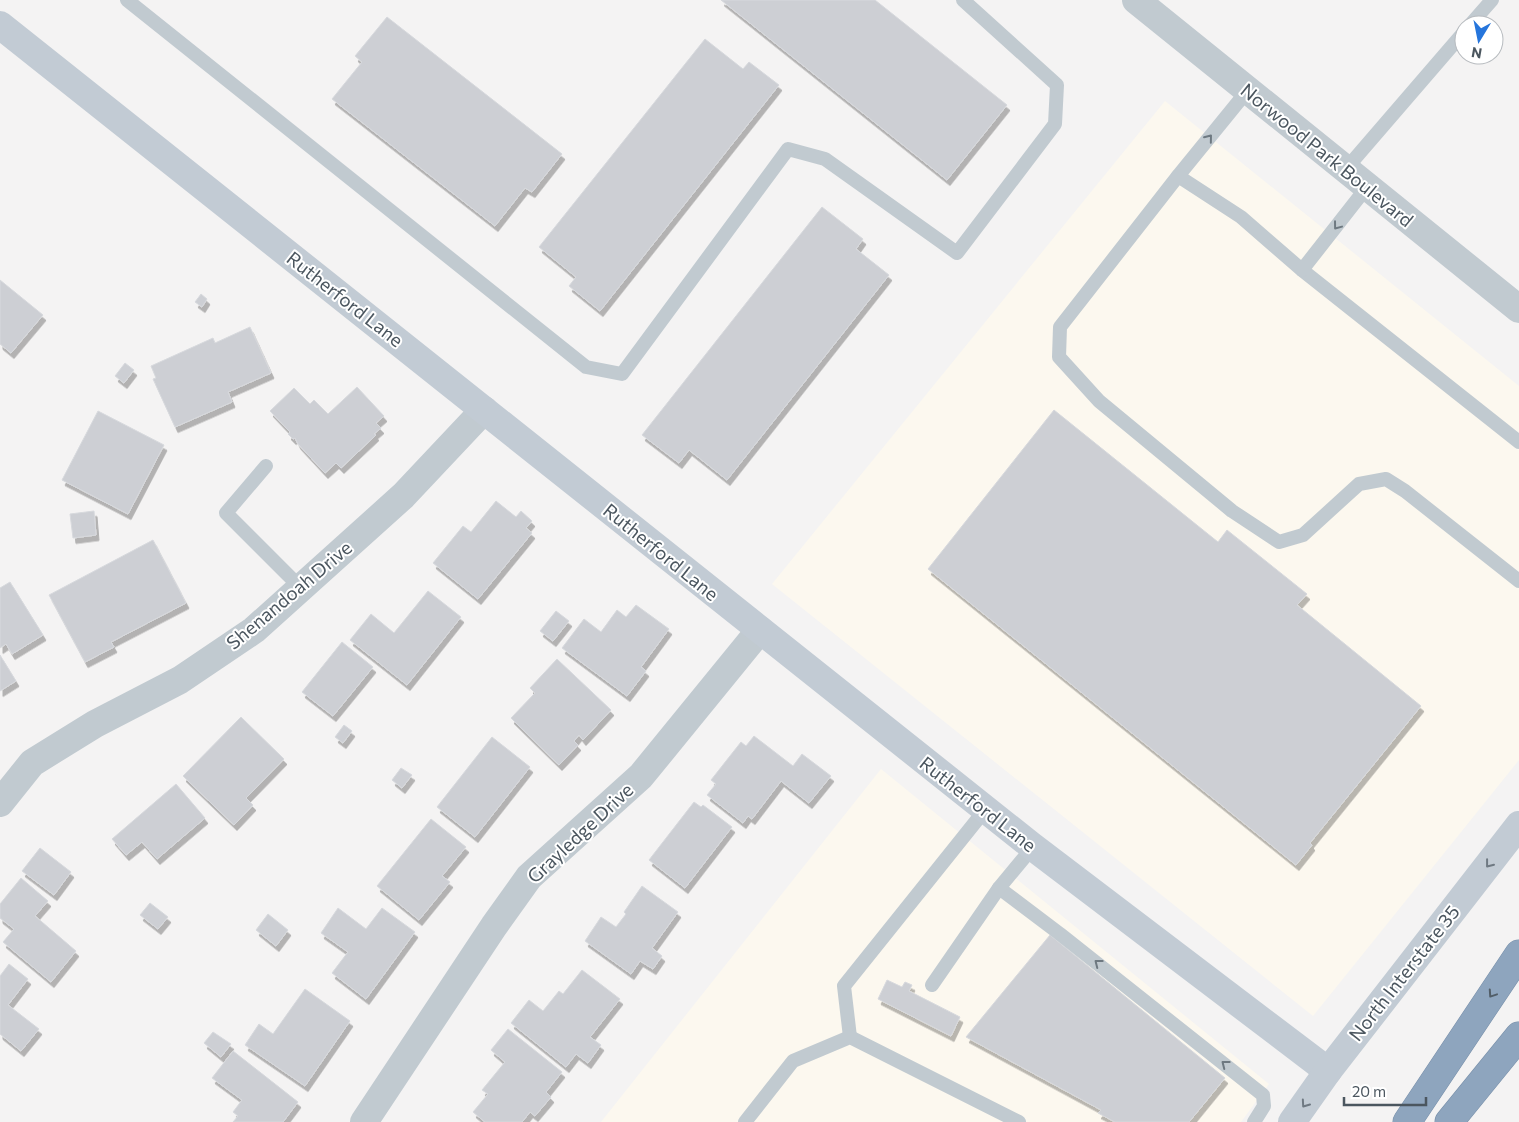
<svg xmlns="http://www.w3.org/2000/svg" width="1519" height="1122" viewBox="0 0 1519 1122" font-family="Commissioner,sans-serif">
  <defs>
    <filter id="shadow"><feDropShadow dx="3" dy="5.5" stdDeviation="0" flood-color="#0004"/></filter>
  </defs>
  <rect width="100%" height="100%" fill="#f4f3f3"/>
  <g fill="#fcf8ef">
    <polygon points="1165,101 1519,386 1519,760 1313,1016 772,584"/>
    <polygon points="881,769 1269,1084 1241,1122 601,1122"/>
  </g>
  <g fill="#cdcfd4" stroke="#d7d9dd" filter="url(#shadow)">
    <polygon points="721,0 875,0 1007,105 947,180"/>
    <polygon points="387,17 562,154 532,192 525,188 495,226 332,99 362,62 355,56"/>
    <polygon points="705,39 743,69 749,62 779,85 600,311 569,286 576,277 539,247"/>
    <polygon points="822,207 863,239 856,249 889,275 727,480 689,450 679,463 642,435"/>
    <polygon points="0,280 43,315 11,353 0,344"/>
    <polygon points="201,294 207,299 202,307 195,302"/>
    <polygon points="250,327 271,373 228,392 232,402 175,427 153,379 156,378 151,366 213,338 215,343"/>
    <polygon points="125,363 134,370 124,383 115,376"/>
    <polygon points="357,387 384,416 376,423 381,428 374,434 376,435 341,468 336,463 325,473 298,444 295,438 293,439 288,434 290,432 270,411 294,388 310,404 314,400 328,414"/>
    <polygon points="1054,410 1218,542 1227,530 1307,594 1297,605 1421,706 1310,843 1312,845 1296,865 928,569"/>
    <polygon points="98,411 164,445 128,514 62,480"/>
    <polygon points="496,501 516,517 521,511 532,521 526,528 532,533 478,599 433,563 463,526 471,532"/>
    <polygon points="94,511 96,535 73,538 70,514"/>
    <polygon points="153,540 186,603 111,642 114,647 85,662 49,595"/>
    <polygon points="10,582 43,635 12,654 6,644 0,648 0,588"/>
    <polygon points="428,591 461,617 407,685 350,640 371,614 394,633"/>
    <polygon points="636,605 669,629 641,667 646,671 627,696 562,648 584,619 601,632 617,610 626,617"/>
    <polygon points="556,611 569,621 553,641 540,631"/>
    <polygon points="342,642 373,667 333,716 302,692"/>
    <polygon points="0,655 16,681 0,691"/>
    <polygon points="557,659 611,710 583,740 579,735 574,741 578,745 559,765 511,718 535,693 530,688"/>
    <polygon points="241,717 284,759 246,798 253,805 234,825 183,776"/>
    <polygon points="344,725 352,731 343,743 335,737"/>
    <polygon points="754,736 793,766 802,754 831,776 809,803 781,781 752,819 748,816 743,823 707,795 716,784 711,780 741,742 746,746"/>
    <polygon points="492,737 530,767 475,837 437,807"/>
    <polygon points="401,768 412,775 402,788 392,780"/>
    <polygon points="176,784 205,818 157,859 142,842 126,855 112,839"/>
    <polygon points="694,802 701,807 703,805 732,827 685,888 649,860"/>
    <polygon points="431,819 466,847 442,876 450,882 419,920 377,886"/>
    <polygon points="40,848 71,872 54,895 22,871"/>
    <polygon points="21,878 48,901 35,916 76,951 51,982 3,942 14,929 0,918 0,904"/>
    <polygon points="642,886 678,912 652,948 662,956 653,969 640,961 631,974 585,941 601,917 616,927 626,914 624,912"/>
    <polygon points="150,903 168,917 158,929 140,915"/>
    <polygon points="338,908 366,929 382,908 415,932 366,999 332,973 348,952 321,933"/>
    <polygon points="268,914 288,930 276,946 256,930"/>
    <polygon points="1050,935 1225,1078 1189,1122 1115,1122 1098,1113 1101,1110 966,1037"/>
    <polygon points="9,964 28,979 8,1005 39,1029 21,1051 0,1034 0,976"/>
    <polygon points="582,970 620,999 590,1037 601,1045 588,1063 576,1054 566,1067 511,1023 529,1000 543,1011 559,991 563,994"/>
    <polygon points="887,980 902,987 905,982 912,985 909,991 960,1017 951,1036 878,999"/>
    <polygon points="305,989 350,1021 305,1086 245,1045 259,1024 273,1034"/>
    <polygon points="508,1029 562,1072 546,1092 551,1097 535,1116 530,1112 522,1122 485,1122 473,1112 488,1094 482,1090 505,1062 491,1050"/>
    <polygon points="213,1032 231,1044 221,1057 204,1043"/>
    <polygon points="233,1051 298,1102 283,1122 233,1122 238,1116 233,1112 242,1100 212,1078"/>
  </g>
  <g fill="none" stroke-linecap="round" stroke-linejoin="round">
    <g stroke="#7990aa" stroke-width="29">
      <g id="highway">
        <polyline points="1407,1122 1519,954"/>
        <polyline points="1449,1122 1519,1036"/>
      </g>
    </g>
    <g stroke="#c1cad0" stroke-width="14">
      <polyline points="127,0 586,367 622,374 788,149 825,159 957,253 1055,124 1057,85 963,0"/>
      <polyline points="1470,25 1492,0"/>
      <polyline points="1248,90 1178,176 1060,327 1059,357 1099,401 1232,511 1279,542 1303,535 1359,484 1386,479 1405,491 1519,581"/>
      <polyline points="1345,170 1464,32"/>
      <polyline points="1178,176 1241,217 1302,270 1519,442"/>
      <polyline points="1302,270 1367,187"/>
      <polyline points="266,466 226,513 301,588"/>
      <polyline points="999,888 1060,934 1263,1095 1264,1106 1254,1122"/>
      <polyline points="932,985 999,888 1033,847"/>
      <polyline points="850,1037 844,986 985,810"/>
      <polyline points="745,1122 793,1061 850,1037 1019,1122"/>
    </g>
    <g stroke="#c1cad0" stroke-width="28">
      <polyline points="1136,0 1519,309"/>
      <polyline points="0,803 32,763 95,724 180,680 254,630 403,496 484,410"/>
      <polyline points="364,1122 494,926 529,877 641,776 760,630"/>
    </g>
    <g stroke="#c2cbd4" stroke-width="28">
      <polyline points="0,25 1033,847 1328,1071"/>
      <polyline points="1292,1122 1328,1071 1519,825"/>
    </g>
    <use href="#highway" stroke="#8ea5be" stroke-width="28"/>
  </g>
  <defs><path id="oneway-chevron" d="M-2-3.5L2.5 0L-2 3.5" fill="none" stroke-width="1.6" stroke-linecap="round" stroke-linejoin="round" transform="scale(1.25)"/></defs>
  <g stroke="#6e7981">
    <use href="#oneway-chevron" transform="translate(1209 138) rotate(-51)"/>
    <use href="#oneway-chevron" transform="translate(1337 226) rotate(127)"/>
    <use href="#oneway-chevron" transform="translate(1098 963) rotate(-142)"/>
    <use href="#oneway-chevron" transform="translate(1225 1064) rotate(-142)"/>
  </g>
  <g stroke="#6f7982">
    <use href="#oneway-chevron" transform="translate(1489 864) rotate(128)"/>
    <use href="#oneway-chevron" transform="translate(1305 1104) rotate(125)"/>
  </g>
  <use stroke="#525e68" href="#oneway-chevron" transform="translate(1492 994) rotate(124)"/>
  <g text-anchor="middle" stroke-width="4" stroke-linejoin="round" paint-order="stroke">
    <g font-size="19" fill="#4b565f" stroke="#fff">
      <text transform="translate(1327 155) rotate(39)" y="7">Norwood Park Boulevard</text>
      <text transform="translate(345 299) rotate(38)" y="7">Rutherford Lane</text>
      <text transform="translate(661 552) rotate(39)" y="7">Rutherford Lane</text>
      <text transform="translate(289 595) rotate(-40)" y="7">Shenandoah Drive</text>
      <text transform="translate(978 804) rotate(38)" y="7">Rutherford Lane</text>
      <text transform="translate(580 833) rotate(-43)" y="7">Grayledge Drive</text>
      <text transform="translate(1404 973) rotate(-52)" y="7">North Interstate 35</text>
    </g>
  </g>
  <g transform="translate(1479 40) rotate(190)"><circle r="24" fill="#ffffff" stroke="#b7bbbf"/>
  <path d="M0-4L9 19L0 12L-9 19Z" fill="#2575dc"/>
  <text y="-8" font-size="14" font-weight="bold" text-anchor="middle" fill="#4b565f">N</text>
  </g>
  <path d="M1344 1097v8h82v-8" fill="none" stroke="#4b565f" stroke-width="2.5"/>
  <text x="1352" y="1097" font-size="15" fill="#4b565f" stroke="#ffffff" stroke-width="4" paint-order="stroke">20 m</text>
</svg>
